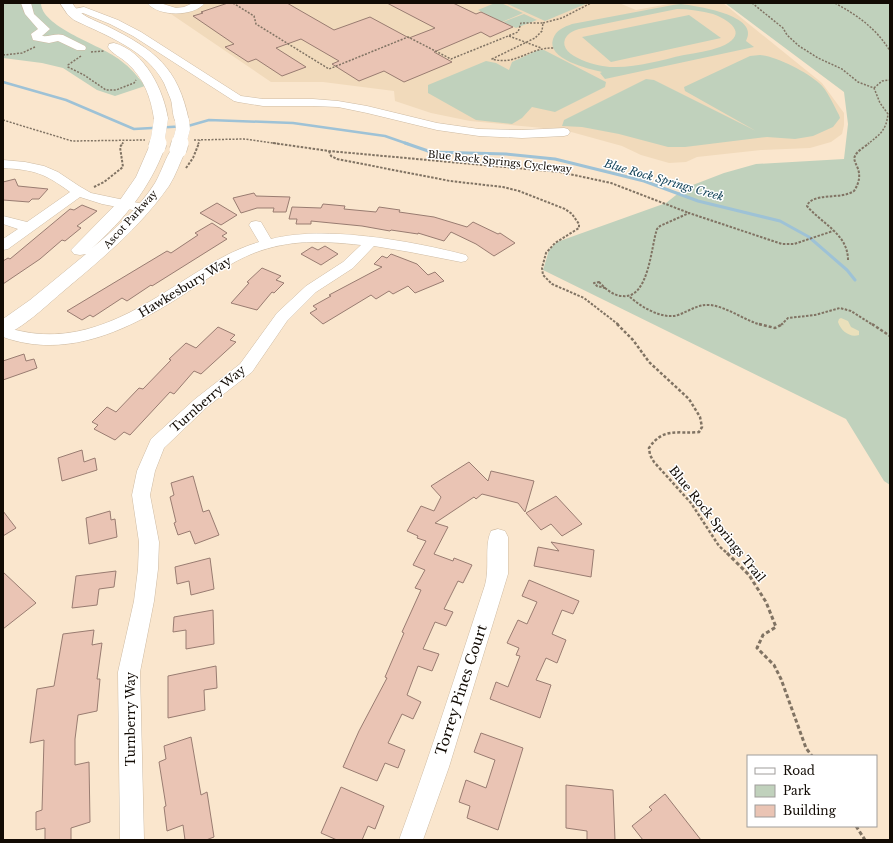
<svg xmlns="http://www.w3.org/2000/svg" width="893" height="843" viewBox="0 0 893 843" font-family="'Libre Baskerville',serif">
  <rect width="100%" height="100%" fill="#fae6cd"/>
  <polygon fill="#f1dabb" points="145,3 619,3 636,10 674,3 723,3 822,83 844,113 844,125 842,134 831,142 810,148 761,150 697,157 686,162 669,163 641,155 622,146 564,130 470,121 431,113 395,101 394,91 323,82 271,82 171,14"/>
  <g fill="#c0d1bc" fill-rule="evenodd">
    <path d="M 3,3 L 41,3 C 41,26 97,44 114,56 C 127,64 136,74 145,86 L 115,96 L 97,90 L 63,68 L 42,63 L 3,58 Z"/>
    <polygon points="495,3 501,3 523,13 502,22 478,10"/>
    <polygon points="505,3 588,3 545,21"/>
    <polygon points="725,3 890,3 890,485 884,481 846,419 543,270 549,250 557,242 666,203 685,188 724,173 756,164 844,159 848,124 844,92"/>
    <path d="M 681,4 C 696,6 761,15 746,41 L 754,47 L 605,79 L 600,73 L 602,72 C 589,69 546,59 553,39 C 556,30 564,27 572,24 L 673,5 ZM 677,9 C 689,9 702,11 713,14 C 734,22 748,36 720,47 C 709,51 696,53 684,55 C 661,60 636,68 612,67 C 600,67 558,57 565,39 C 568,33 573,31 579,29 Z"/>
    <polygon points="524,14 537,20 516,28 503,22"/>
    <polygon points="689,15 721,38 611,62 582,37"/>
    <polygon points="538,50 544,50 606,82 605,87 555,112 532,107 522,118 512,124 476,120 428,93 428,85 486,61 496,63 509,70 512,62"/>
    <path d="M 760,55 C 776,56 807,72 819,83 C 827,89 834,106 839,115 L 840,118 L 833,127 L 813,136 L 795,139 L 767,137 L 685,147 L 668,147 L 619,134 L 582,127 L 562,126 L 564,120 L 646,79 L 654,80 L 756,131 L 685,91 L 684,87 L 750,56 Z"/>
  </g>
  <path fill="#eae0bb" d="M 841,318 L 848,321 L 851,327 L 859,331 L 859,335 C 850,338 841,331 838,322 L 839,319 Z"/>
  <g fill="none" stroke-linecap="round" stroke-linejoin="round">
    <polyline stroke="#9ec2d6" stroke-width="2.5" points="3,82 66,100 134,129 188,126 209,120 293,123 385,136 408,144"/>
    <polyline stroke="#9ec2d6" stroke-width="3" points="405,143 431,152 506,154 555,159 644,181 698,201 780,221 809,237 847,270 855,280"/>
  </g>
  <g fill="#eac4b4" stroke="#997c71">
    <polygon points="228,3 287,3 334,30 370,17 409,38 435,28 387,3 453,3 476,14 481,12 513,27 490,37 481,32 434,52 452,62 404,82 384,71 359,81 332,64 339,61 301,39 276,48 306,67 282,76 256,59 248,62 225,47 234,44 193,16 203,13 201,12"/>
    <polygon points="15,179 18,186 48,189 39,199 32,199 29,202 3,200 3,182"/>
    <polygon points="254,193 256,196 290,197 286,212 273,212 274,208 257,208 241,213 233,198"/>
    <polygon points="217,203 237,215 221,225 200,213"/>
    <polygon points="323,204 345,206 344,209 376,212 379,207 400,210 399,212 434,217 467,227 473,222 498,234 500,233 515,243 494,256 476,244 451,232 444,241 418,233 418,234 391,230 390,231 362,226 311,221 311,224 296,224 297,219 289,219 292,207 321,208"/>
    <polygon points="82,205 97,211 77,226 81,228 65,241 62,240 40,259 3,284 3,261 8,258 10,259 70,209 74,210"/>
    <polygon points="212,223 227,233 222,236 227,239 152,286 151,285 127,301 122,298 93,317 90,315 82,320 67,311 167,251 171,253 198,235 195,233"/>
    <polygon points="325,246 338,254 321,265 301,254 312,247 318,250"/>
    <polygon points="391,254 417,264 428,275 435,272 444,281 415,293 408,286 393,294 389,291 376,299 371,295 323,324 310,313 317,309 313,306 331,296 329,295 382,267 374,264 382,256 387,258"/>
    <polygon points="262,268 281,276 276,280 284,283 274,293 272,292 257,310 231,303 249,283 247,282"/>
    <polygon points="218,327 235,335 230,340 236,342 201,374 194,371 174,394 170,392 130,435 124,432 115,440 94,429 98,425 92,422 107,407 116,412 139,388 143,389 171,360 169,359 186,343 196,348"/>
    <polygon points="24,354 26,361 34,359 37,368 3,380 3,361"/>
    <polygon points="82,450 84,462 95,458 97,470 62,481 58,458"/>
    <polygon points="469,462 488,481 491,471 534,481 525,512 518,503 482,494 476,499 474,497 435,523 448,527 434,554 453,561 454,558 472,565 463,583 458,581 444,609 453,612 446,626 435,622 423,649 439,654 432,671 418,666 407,695 421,702 413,719 402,714 388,743 405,750 398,768 385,763 377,781 343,767 359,731 387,678 385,677 404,633 402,632 421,590 415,588 425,570 413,565 426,541 417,538 418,536 407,531 421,506 434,511 441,497 431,486"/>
    <polygon points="193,476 203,512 209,510 219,535 195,544 190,531 178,535 174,523 176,522 170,497 174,495 171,483"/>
    <polygon points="556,496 582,524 562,536 551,524 541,530 526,513"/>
    <polygon points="3,511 16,528 3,536"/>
    <polygon points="110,511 111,520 115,519 117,537 89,544 86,518"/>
    <polygon points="551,542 594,550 591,577 534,566 538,547 559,551"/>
    <polygon points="210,558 214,589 191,595 189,581 177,584 175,567"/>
    <polygon points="116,571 114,587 99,589 97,605 72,608 76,576"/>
    <polygon points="3,572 36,603 3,629"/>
    <polygon points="529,580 579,601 573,614 562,610 552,634 566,640 557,663 546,658 536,680 551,685 540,718 490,699 496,682 508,687 520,656 516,655 519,648 507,643 518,620 527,624 537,602 522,596"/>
    <polygon points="213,610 214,644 186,649 186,630 173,632 174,617"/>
    <polygon points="94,630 92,645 102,643 97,679 100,679 97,711 78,715 75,739 75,765 89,762 90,822 71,828 71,840 45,840 45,828 36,830 36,812 42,810 44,740 30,743 37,689 54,686 63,634"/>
    <polygon points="216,666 217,688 204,690 205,710 168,718 168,676"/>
    <polygon points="481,733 523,748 498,830 467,818 470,806 459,802 466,780 486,788 495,760 474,752"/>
    <polygon points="191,737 201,795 207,792 214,837 206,840 185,840 183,825 167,831 164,807 166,806 159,762 166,759 164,746"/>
    <polygon points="566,785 613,790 615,840 587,840 587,831 566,828"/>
    <polygon points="341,787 384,806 375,829 368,826 362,840 337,840 321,833"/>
    <polygon points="665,794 701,840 643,840 632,826 652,810 649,807"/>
  </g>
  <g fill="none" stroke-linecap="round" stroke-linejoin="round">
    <g stroke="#cebba3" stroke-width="1">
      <g id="minor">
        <path d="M 21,3 L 31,3 L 34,14 L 50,29 L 42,36 C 49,37 56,33 63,35 L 85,46 L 86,48 L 85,50 L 77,50 L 58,41 L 49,43 L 33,40 L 31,34 L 38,29 L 25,14 Z"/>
        <path d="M 147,3 L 160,3 L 176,8 L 184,7 L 193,3 L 205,3 C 193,17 159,17 147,3 Z"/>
        <polygon points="84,7 118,20 141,32 241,96 263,99 313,99 338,101 367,106 437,123 479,129 522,130 564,128 568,129 570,132 568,135 564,136 522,138 479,136 437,130 367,113 338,107 313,106 263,106 238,102 234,101 133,36 110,24 83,13 72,15 67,12 69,10"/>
        <path d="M 3,160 L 25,162 L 44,166 L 58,172 L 79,186 L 91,193 L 148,205 L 150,208 L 148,211 L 143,212 L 102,204 L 80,197 L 8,249 L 3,250 L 3,239 L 18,229 L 3,224 L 3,216 L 27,222 L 70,192 C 44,173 35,170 3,168 Z"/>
        <path d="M 256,221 L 261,222 L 271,239 C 325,225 412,241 466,255 L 468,258 L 466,261 L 461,262 L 410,252 L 374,246 L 353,268 L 316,292 L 287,321 L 252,372 L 207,407 L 164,448 L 155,471 L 150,495 L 159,542 L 158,569 L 154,601 L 140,672 L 144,840 L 120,840 L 118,672 L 134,601 L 138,569 L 139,542 L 132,495 L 137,471 L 151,439 L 195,399 L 240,364 L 277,313 L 306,286 L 343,262 L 361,245 C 322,241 291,239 254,253 C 231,262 210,277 189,291 C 134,327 70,361 3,337 L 3,326 C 9,327 14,330 20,331 C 83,345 136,311 186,279 C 210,264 232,250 259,242 L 249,225 L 251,222 Z"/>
        <path d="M 498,529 L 505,531 L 508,537 L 508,574 L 449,767 L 423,840 L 399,840 C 430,756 457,670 485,585 C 490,567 484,546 491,531 Z"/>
      </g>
    </g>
    <g stroke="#cebba3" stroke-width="1">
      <g id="major">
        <path d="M 60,3 L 72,3 C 80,16 94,20 107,26 C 155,50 178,67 189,121 L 187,124 L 182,125 L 177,124 C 172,117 173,108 171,100 C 169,95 166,88 164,83 C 147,50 105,35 74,20 L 68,15 Z"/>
        <path d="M 114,43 C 145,51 164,91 168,119 L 166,122 L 161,123 L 156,122 L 154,119 C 151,98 144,78 127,63 C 121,57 112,54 108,47 L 109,44 Z"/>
        <path d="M 157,142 L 162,144 L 165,147 C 150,188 124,220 91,249 C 113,231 140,207 155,183 C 162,171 165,158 173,147 L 178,145 L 183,147 L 186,150 C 180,162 176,175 169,186 C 139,229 99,261 60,294 C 46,306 21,330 3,335 L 3,319 L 30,300 L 86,254 L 80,255 L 74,254 L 71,250 L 120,200 L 136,177 L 149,147 L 152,144 Z"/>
      </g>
    </g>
    <g stroke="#807363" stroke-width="1.5" stroke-dasharray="2 1.5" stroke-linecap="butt">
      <path d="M 233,3 L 254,16 L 256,24 L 329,69 L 408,37 L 451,59 L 518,32 L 521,23 L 543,23 L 542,31 L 535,38 L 492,59 C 517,66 529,47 554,48"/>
      <path d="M 752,3 L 783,28 L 787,35 L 799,46 L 818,58 L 842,69 L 858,82 L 874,88 L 880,103 L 888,114 C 886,131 880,134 868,144"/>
      <path d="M 835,3 C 858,16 876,28 890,51"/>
      <polyline points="543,23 562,18 591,3"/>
      <polyline points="509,36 541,48"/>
      <polyline points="91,52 104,51"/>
      <polyline points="3,55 22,53 35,47"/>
      <polyline points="81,56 68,65 68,67 84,75 106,90 116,90 134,83 136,80"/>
      <polyline points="874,88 882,81 890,80"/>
      <polyline points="3,120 72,141 145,140"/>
      <polyline points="194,140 244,139 280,144"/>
      <polyline points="122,144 124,141"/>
      <polyline points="198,144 200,140"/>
    </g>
    <g stroke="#807363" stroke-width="2" stroke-dasharray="2.5 1.5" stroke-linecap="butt">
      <polyline points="273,143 329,151 560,172 611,183 689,213"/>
      <polyline points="329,151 331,156 337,159 450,181 503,187 519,191 565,209 572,214 579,224 579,228 555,243 546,253 542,268 543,275 552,284 584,298 619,325"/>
      <polyline points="186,168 193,158 199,143"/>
      <polyline points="94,187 104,182 123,167 120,147 123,143"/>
      <path d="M 848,260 C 848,234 822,224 807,206 C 812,192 841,200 854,191 C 867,171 851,163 855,156 C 857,151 865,147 869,143"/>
      <polygon points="599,282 605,288 597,286 594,283"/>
      <path d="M 605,288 C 610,292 616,296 622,296 C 649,300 651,246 657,229 L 660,226 L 689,213 L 782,244 L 794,244 L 833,231"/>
      <path d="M 630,297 C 641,307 663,320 678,315 C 690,311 697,304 710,305 C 728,307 745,321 762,325"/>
      <polyline points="781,325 788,318 815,315 840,308 851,311 873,325"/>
    </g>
    <g stroke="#807363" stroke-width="2.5" stroke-dasharray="3 2" stroke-linecap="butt">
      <path d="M 617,324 L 633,340 L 649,362 L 689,399 L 700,417 L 702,427 L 699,432 C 677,434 663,427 649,448 L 650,455 L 654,462 L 691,503 L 719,546 L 728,554"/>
      <polyline points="759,324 775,328 783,324"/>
      <polyline points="872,324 890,336"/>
    </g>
    <g stroke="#807363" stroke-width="3" stroke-dasharray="4 2.5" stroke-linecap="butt">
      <polyline points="727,553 749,575 766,602 776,627 763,635 757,648 774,665 781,679 806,748 812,756"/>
      <polyline points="856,826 865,840"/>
    </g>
    <use href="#minor" fill="#fff" fill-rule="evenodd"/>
    <use href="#major" fill="#fff" fill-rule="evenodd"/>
    <g stroke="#cebba3" stroke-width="14" stroke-linecap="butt">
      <g id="major-bridge-far1">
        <polyline points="157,144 161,119"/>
        <polyline points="179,144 183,129 182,121"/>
      </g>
    </g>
    <g stroke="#cebba3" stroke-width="18" stroke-linecap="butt">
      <g id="major-bridge">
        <polyline points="157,147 158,143"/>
        <polyline points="178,150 180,143"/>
      </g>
    </g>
    <use href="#major-bridge-far1" stroke="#fff" stroke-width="14"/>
    <use href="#major-bridge" stroke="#fff" stroke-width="17"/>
  </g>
  <g text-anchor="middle" stroke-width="3" stroke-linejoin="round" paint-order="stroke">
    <g font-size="10" fill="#120b04" stroke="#fff">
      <text transform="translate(500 161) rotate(6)" y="4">Blue Rock Springs Cycleway</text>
      <text transform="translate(130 219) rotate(-48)" y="4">Ascot Parkway</text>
    </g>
    <g font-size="11" font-style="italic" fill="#134359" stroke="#fff">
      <text transform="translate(664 180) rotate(16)" y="4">Blue Rock Springs Creek</text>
    </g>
    <g font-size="12" fill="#120b04" stroke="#fff">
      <text transform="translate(185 287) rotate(-31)" y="4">Hawkesbury Way</text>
      <text transform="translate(208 399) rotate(-41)" y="4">Turnberry Way</text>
      <text transform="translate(717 524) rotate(51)" y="4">Blue Rock Springs Trail</text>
      <text transform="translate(131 719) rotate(-90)" y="4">Turnberry Way</text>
    </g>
    <g font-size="14" fill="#120b04" stroke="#fff">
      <text transform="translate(461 690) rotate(-72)" y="5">Torrey Pines Court</text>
    </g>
  </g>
  <rect width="893" height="843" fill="none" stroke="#120b04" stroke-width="8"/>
  <rect x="747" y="755" width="130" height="72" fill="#ffffff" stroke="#a09d9b"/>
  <rect x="755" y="768" width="20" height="6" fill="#ffffff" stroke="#a09d9b"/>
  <text x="783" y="775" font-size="12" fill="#120b04">Road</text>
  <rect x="755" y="785" width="20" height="12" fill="#c0d1bc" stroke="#a09d9b"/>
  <text x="783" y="795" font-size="12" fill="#120b04">Park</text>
  <rect x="755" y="805" width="20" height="12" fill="#eac4b4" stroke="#a09d9b"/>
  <text x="783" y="815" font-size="12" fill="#120b04">Building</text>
</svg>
